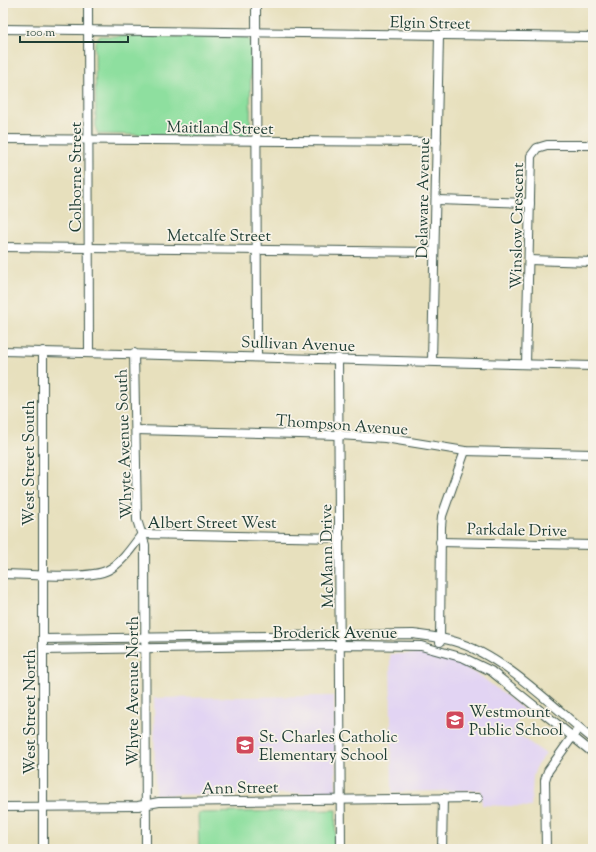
<svg xmlns="http://www.w3.org/2000/svg" width="596" height="852" viewBox="0 0 596 852" font-family="'Sorts Mill Goudy',serif">
  <rect width="100%" height="100%" fill="#f7f3e8"/>
  <filter id="ink" filterUnits="userSpaceOnUse"><feTurbulence type="fractalNoise" baseFrequency=".025" numOctaves="2"/><feDisplacementMap in="SourceGraphic" scale="8" xChannelSelector="R" yChannelSelector="G"/><feConvolveMatrix kernelMatrix="1 2 1 2 8 2 1 2 1" color-interpolation-filters="sRGB"/></filter>
  <filter id="wash" filterUnits="userSpaceOnUse"><feTurbulence type="fractalNoise" baseFrequency=".012" numOctaves="4" result="noise"/><feDisplacementMap in="SourceGraphic" scale="16" xChannelSelector="R" yChannelSelector="G"/><feGaussianBlur stdDeviation="0.9" result="paint"/><feColorMatrix in="noise" values="0 0 0 0 0 0 0 0 0 0 0 0 0 0 0 0 0 1.4 0 .05"/><feComposite in="paint" operator="in"/></filter>
  <g filter="url(#wash)">
    <rect width="100%" height="100%" fill="#e7e0bd"/>
    <g fill="#e2d4f3">
      <polygon points="390,654 426,654 452,660 483,678 523,709 513,731 546,754 537,765 533,776 531,807 482,805 481,790 392,792"/>
      <polygon points="334,696 336,793 155,795 154,698"/>
    </g>
    <g fill="#8edf9f" stroke="#568e6a">
      <polygon points="100,36 244,37 249,39 251,43 250,135 244,137 98,134 96,129 95,42"/>
      <polygon points="336,810 335,849 199,849 198,813"/>
    </g>
  </g>
  <g filter="url(#ink)">
    <g fill="none" stroke-linecap="round" stroke-linejoin="round">
      <g stroke="#3d5549" stroke-width="10">
        <g id="minor">
          <polyline points="88,3 89,352"/>
          <polyline points="256,3 257,356"/>
          <polyline points="3,29 593,37"/>
          <polyline points="3,139 437,142"/>
          <polyline points="437,200 530,203"/>
          <polyline points="3,247 434,252"/>
          <polyline points="529,260 593,262"/>
          <polyline points="3,351 593,366"/>
          <polyline points="43,351 43,849"/>
          <polyline points="134,353 137,520 145,545 146,849"/>
          <polyline points="338,358 341,849"/>
          <polyline points="432,361 439,36"/>
          <polyline points="526,364 531,156 537,148 547,145 593,145"/>
          <polyline points="136,430 339,435 385,438 465,451 593,454"/>
          <polyline points="142,534 340,538"/>
          <polyline points="440,542 593,545"/>
          <path d="M 3,574 C 27,574 89,580 108,570 C 122,563 133,546 142,534"/>
          <path d="M 43,639 L 413,634 C 426,636 440,637 453,641 C 503,655 552,706 593,739"/>
          <polyline points="440,642 441,527 442,516 465,451"/>
          <polyline points="43,650 341,645 421,646 464,658 491,671 593,753"/>
          <polyline points="3,807 138,806 159,802 478,798"/>
          <polyline points="442,849 443,798"/>
          <polyline points="546,849 545,780 548,771 575,733"/>
        </g>
      </g>
      <use href="#minor" stroke="#fff" stroke-width="8"/>
    </g>
  </g>
  <defs>
    <g id="school-square" transform="scale(1)"><rect x="-9" y="-9" width="18" height="18" rx="4" fill="#d1495b" stroke="#f7f3e8"/><path d="M0-5L7-2L0 1L-7-2ZM-4 1L0 2.5L4 1V4Q0 6-4 4Z" fill="#fff"/></g>
  </defs>
  <g fill-rule="evenodd">
    <use href="#school-square" x="455" y="720"/>
    <use href="#school-square" x="245" y="745"/>
  </g>
  <g text-anchor="middle" stroke-width="3.5" stroke-linejoin="round" paint-order="stroke">
    <g font-size="16" fill="#1f3d34" stroke="#f7f3e8">
      <text transform="translate(430 22) rotate(1)" y="6">Elgin Street</text>
      <text transform="translate(220 127) rotate(1)" y="6">Maitland Street</text>
      <text transform="translate(75 177) rotate(-90)" y="6">Colborne Street</text>
      <text transform="translate(422 198) rotate(-89)" y="6">Delaware Avenue</text>
      <text transform="translate(516 226) rotate(-89)" y="6">Winslow Crescent</text>
      <text x="219" y="241">Metcalfe Street</text>
      <text transform="translate(298 343) rotate(2)" y="6">Sullivan Avenue</text>
      <text transform="translate(342 424) rotate(4)" y="6">Thompson Avenue</text>
      <text transform="translate(123 444) rotate(-92)" y="6">Whyte Avenue South</text>
      <text transform="translate(28 463) rotate(-90)" y="6">West Street South</text>
      <text x="212" y="528">Albert Street West</text>
      <text transform="translate(517 529) rotate(1)" y="6">Parkdale Drive</text>
      <text transform="translate(326 556) rotate(-91)" y="6">McMann Drive</text>
      <text x="335" y="638">Broderick Avenue</text>
      <text transform="translate(132 691) rotate(-90)" y="6">Whyte Avenue North</text>
      <text transform="translate(29 712) rotate(-90)" y="6">West Street North</text>
      <text transform="translate(240 787) rotate(-1)" y="6">Ann Street</text>
    </g>
    <g font-size="16" fill="#1f3d34" stroke="#f7f3e8" text-anchor="start">
      <text x="469" y="717">Westmount<tspan x="469" dy="18">Public School</tspan></text>
      <text x="259" y="742">St. Charles Catholic<tspan x="259" dy="18">Elementary School</tspan></text>
    </g>
  </g>
  <rect width="596" height="852" fill="none" stroke="#f7f3e8" stroke-width="16"/>
  <path d="M20 36v6h108v-6" fill="none" stroke="#1f3d34" stroke-width="2"/>
  <text x="26" y="36" font-size="12" fill="#1f3d34" stroke="#f7f3e8" stroke-width="3" paint-order="stroke">100 m</text>
</svg>
